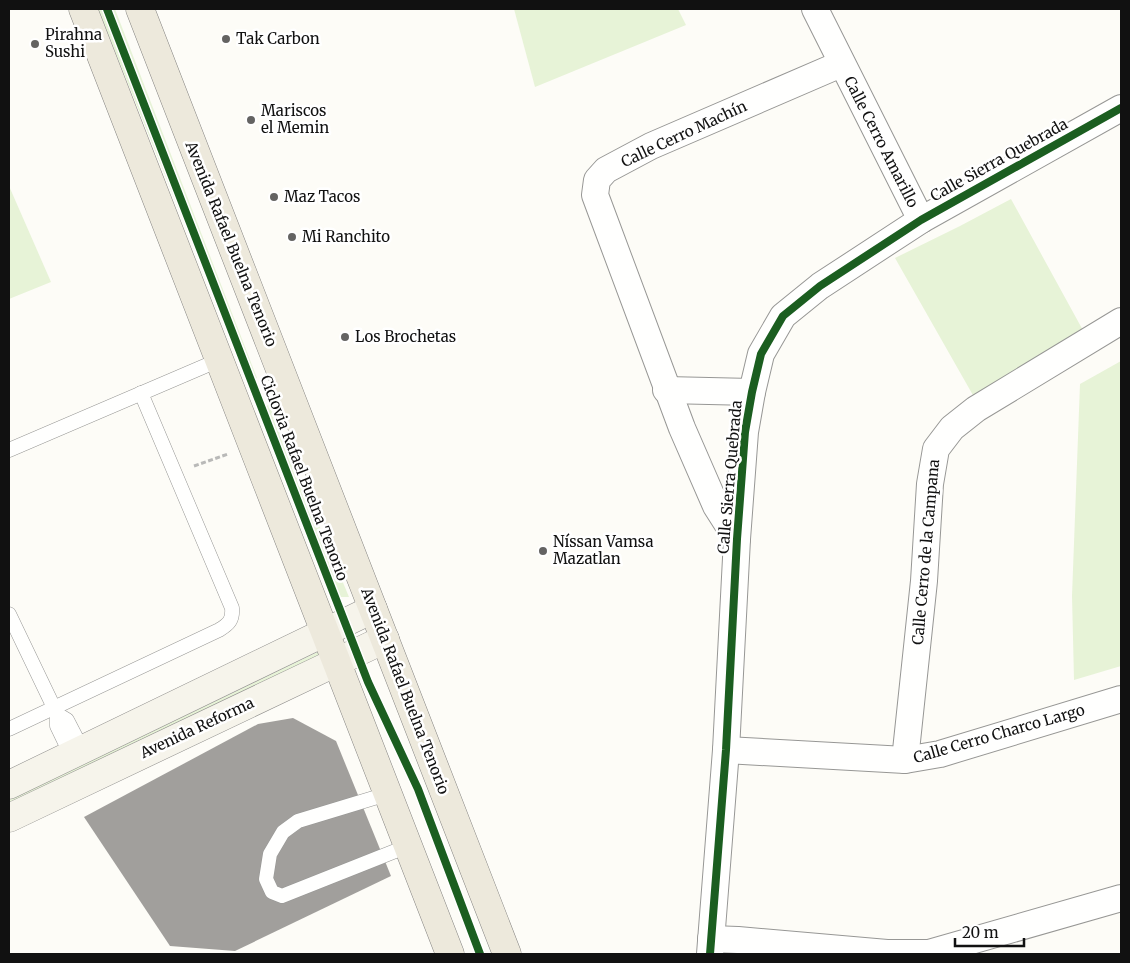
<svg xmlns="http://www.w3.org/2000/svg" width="1130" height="963" viewBox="0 0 1130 963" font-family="Merriweather,serif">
  <rect width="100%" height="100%" fill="#fdfcf7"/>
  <g fill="#e7f3d7">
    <polygon points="98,9 115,9 257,378 248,381"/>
    <polygon points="514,9 678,9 686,25 535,87"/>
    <polygon points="9,186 51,282 9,299"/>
    <polygon points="1011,199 1085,334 974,397 895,258 960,226"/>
    <polygon points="1121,361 1121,666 1074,680 1072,596 1080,384"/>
    <polygon points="269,405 349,597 338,597 257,408"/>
    <polygon points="322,650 327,653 9,809 9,800"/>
  </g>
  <polygon fill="#a19f9c" points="293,718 336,741 391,876 235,951 170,946 84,817 258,724"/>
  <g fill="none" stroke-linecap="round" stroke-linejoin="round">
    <g stroke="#979795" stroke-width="15">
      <g id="lane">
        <polyline points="9,450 219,360"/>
        <polyline points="9,614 57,714 57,726 71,755"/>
        <polyline points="57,714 67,720 82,749"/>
        <path d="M 9,729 L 219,630 C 229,624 233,620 232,608 L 141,393"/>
        <polyline points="387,794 298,821 283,832 270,854 266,879 272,892 282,896 408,846"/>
      </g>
    </g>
    <g stroke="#979795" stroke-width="28">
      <g id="street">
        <polyline points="815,9 921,220"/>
        <polyline points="666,390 752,392"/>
        <polyline points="737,539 716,506 682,428 595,195 597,180 606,170 651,146 841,64"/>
        <polyline points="726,750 905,760 940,754 1121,699"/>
        <polyline points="905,760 924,581 930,484 936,449 952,428 976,409 1121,321"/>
        <polyline points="711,939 738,940 887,953 929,953 1121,898"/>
        <polyline points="710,954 726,750 737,539 745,432 752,392 761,354 783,316 820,286 921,220 1121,108"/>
      </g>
    </g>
    <g stroke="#8e8d8b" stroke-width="29">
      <g id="secondary">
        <polyline points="9,785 373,609"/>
        <polyline points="9,818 385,639"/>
      </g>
    </g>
    <g stroke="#858482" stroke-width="29">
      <g id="primary">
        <polyline points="83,9 450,954"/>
        <polyline points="140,9 507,954"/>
      </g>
    </g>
    <polyline stroke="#b9b9b8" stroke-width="3" stroke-dasharray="5 2.5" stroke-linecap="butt" points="194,466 228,454"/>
    <use href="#lane" stroke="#fffffe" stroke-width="14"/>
    <use href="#street" stroke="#fffffe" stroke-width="26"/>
    <use href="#secondary" stroke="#f6f4eb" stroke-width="28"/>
    <use href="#primary" stroke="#ede9dc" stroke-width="28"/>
    <g stroke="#fff" stroke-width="11">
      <g id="cycleway">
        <polyline points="107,9 368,682 418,789 480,954"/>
        <polyline points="710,954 726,750 737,539 745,432 752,392 761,354 783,316 820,286 921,220 1121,108"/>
      </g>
    </g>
    <use href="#cycleway" stroke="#1b5e20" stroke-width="8"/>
  </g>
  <g fill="#646362" stroke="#fff" stroke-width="2">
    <circle cx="226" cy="39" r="5"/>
    <circle cx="35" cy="44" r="5"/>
    <circle cx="251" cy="120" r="5"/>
    <circle cx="274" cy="197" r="5"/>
    <circle cx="292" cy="237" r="5"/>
    <circle cx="345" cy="337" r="5"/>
    <circle cx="543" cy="551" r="5"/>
  </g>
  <g text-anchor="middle" stroke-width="5" stroke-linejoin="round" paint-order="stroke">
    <g font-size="15" fill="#111" stroke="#fff" text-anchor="start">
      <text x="45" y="40">Pirahna<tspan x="45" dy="17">Sushi</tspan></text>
      <text x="236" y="44">Tak Carbon</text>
      <text x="261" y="116">Mariscos<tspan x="261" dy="17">el Memin</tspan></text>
      <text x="284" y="202">Maz Tacos</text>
      <text x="302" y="242">Mi Ranchito</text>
      <text x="355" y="342">Los Brochetas</text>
      <text x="553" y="547">Níssan Vamsa<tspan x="553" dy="17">Mazatlan</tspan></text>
    </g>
    <g font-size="15" fill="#111" stroke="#fff">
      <text transform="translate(684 134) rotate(-25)" y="5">Calle Cerro Machín</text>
      <text transform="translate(881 142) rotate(63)" y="5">Calle Cerro Amarillo</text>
      <text transform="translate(999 160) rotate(-29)" y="5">Calle Sierra Quebrada</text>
      <text transform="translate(231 244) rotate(68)" y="5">Avenida Rafael Buelna Tenorio</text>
      <text transform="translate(730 477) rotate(-85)" y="5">Calle Sierra Quebrada</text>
      <text transform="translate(304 478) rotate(69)" y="5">Ciclovia Rafael Buelna Tenorio</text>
      <text transform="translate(926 552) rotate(-85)" y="5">Calle Cerro de la Campana</text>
      <text transform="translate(405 691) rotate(69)" y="5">Avenida Rafael Buelna Tenorio</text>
      <text transform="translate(197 728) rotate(-25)" y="5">Avenida Reforma</text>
      <text transform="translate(999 734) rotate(-16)" y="5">Calle Cerro Charco Largo</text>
    </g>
  </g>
  <rect width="1130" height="963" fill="none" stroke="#111111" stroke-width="20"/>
  <path d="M955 938v8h69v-8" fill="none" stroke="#111111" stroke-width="2.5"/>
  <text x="962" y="938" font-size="15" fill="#111111" stroke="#ffffff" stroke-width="4" paint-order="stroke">20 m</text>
</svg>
